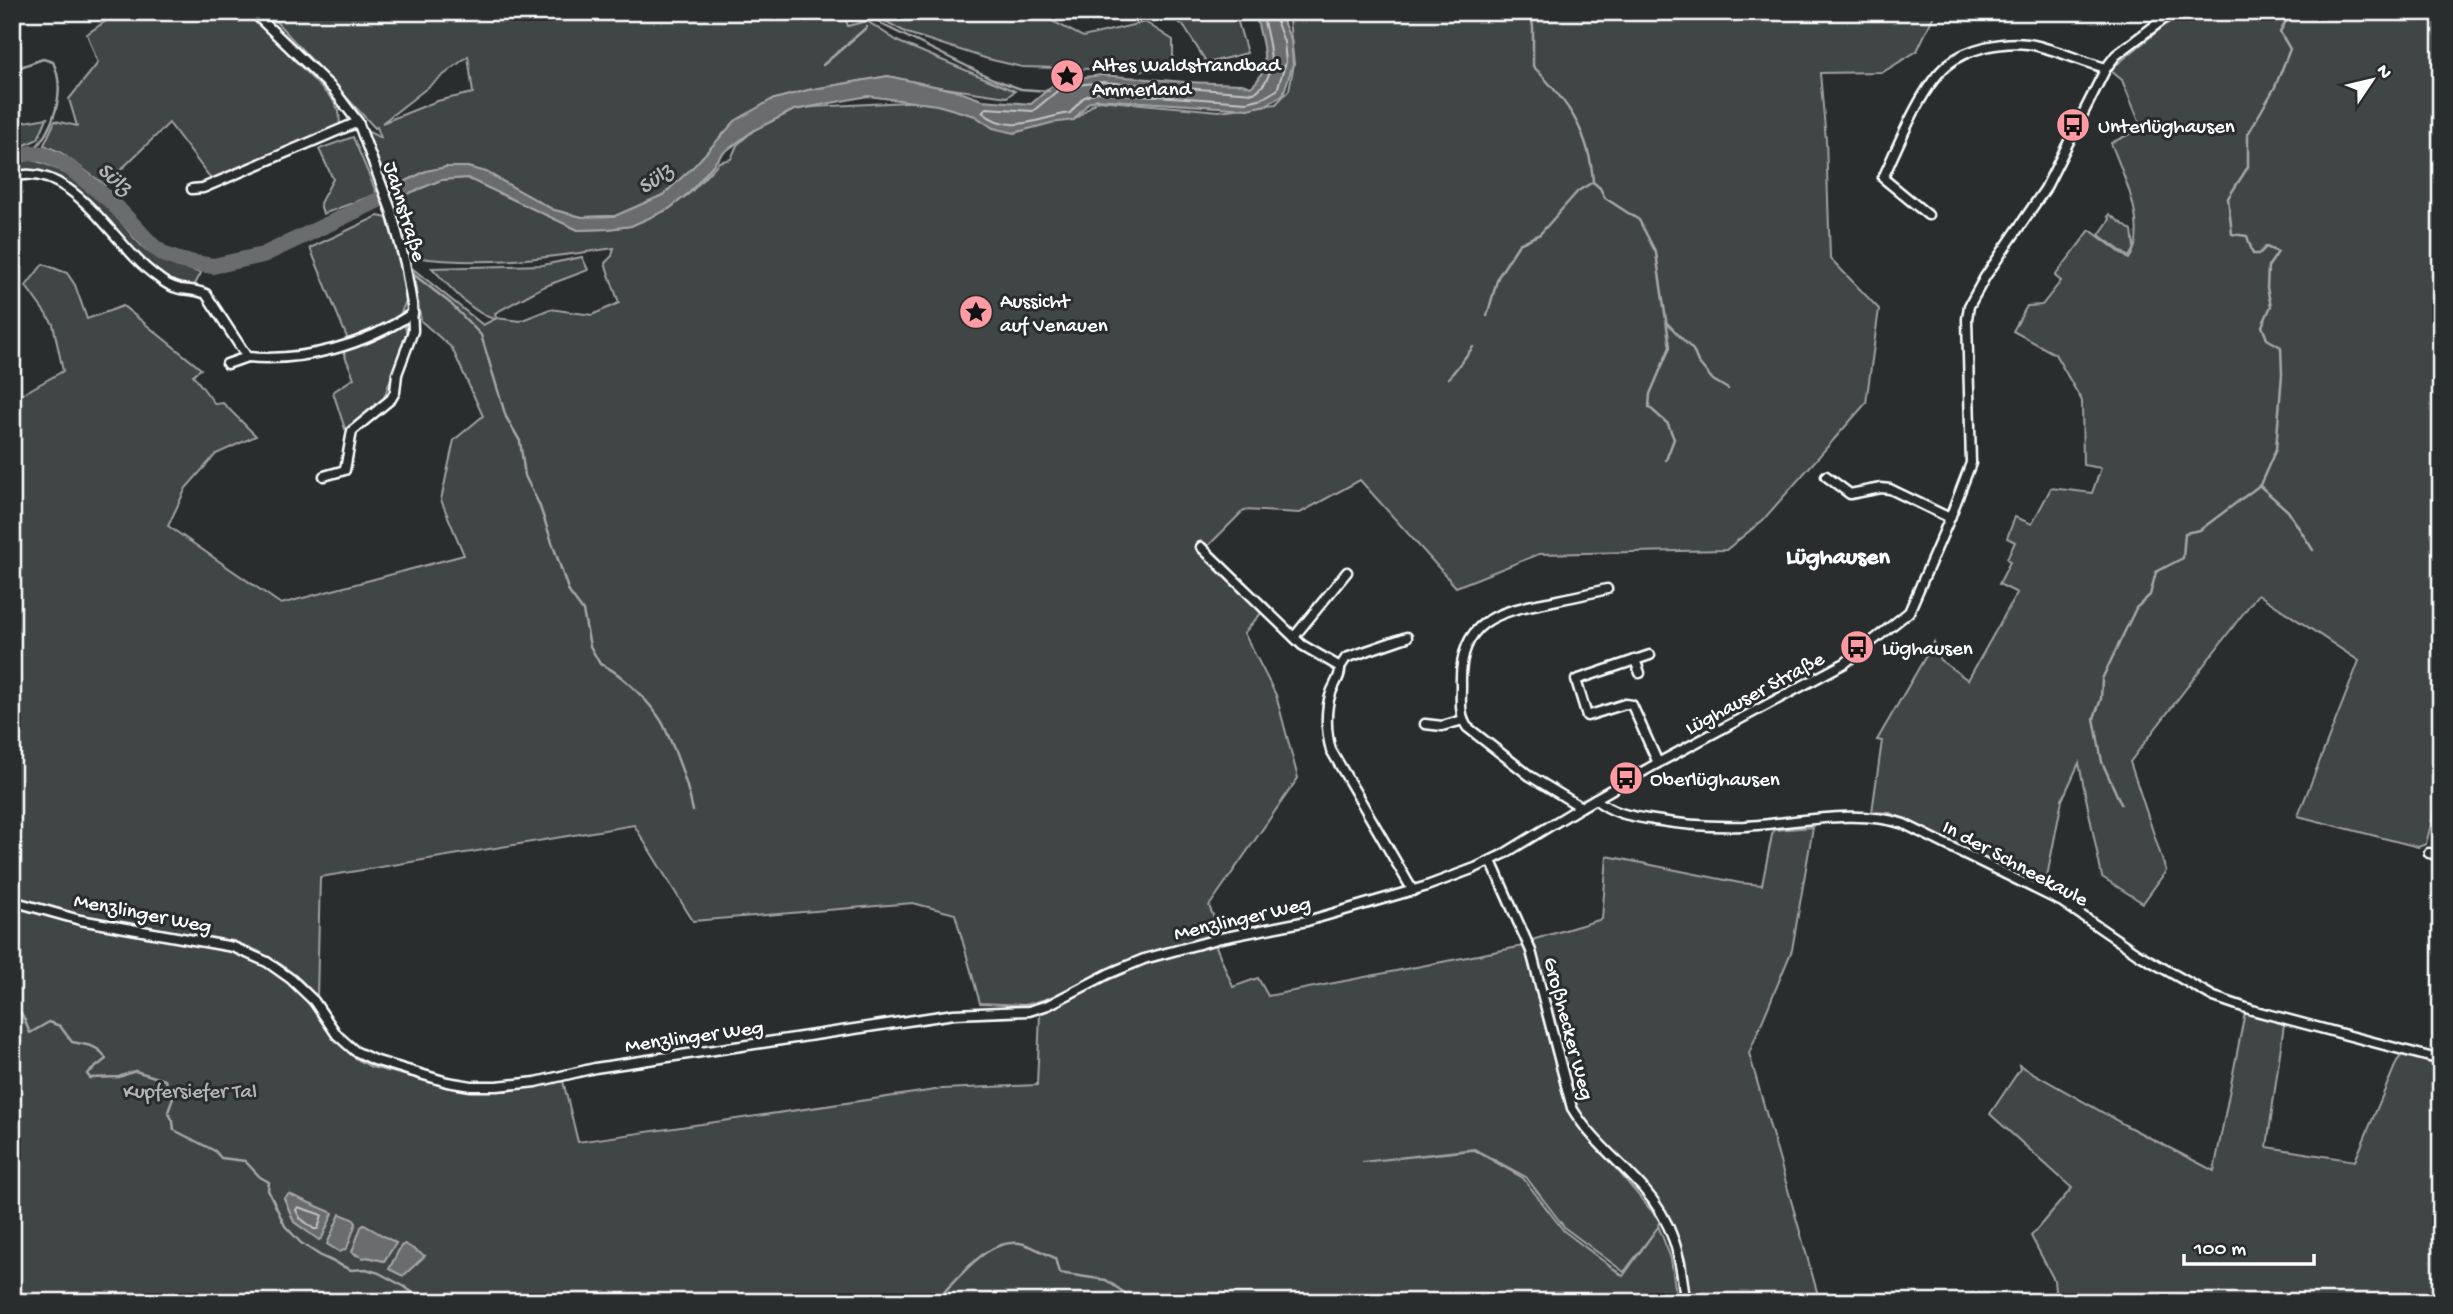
<svg xmlns="http://www.w3.org/2000/svg" width="2453" height="1314" viewBox="0 0 2453 1314" font-family="'Gochi Hand',sans-serif">
  <rect width="100%" height="100%" fill="#2a2d2e"/>
  <filter id="ink" filterUnits="userSpaceOnUse"><feTurbulence type="fractalNoise" baseFrequency=".0143" numOctaves="2"/><feDisplacementMap in="SourceGraphic" scale="14" xChannelSelector="R" yChannelSelector="G"/><feConvolveMatrix kernelMatrix="1 2 1 2 8 2 1 2 1" color-interpolation-filters="sRGB"/></filter>
  <g filter="url(#ink)">
    <g fill="#414445" stroke="#a0a2a2" stroke-width="2" fill-rule="evenodd">
      <polygon points="119,12 248,12 333,100 339,111 340,126 212,180 169,123 105,185 60,152 44,145 55,121 77,126 69,99 98,63 87,34"/>
      <path d="M 267,12 L 843,12 L 848,26 L 867,21 L 899,42 L 1015,91 L 1007,97 L 932,86 L 888,76 L 808,90 L 772,100 L 663,195 L 615,216 L 582,217 L 554,210 L 486,172 L 467,167 L 426,171 L 389,190 L 367,131 L 381,138 L 377,127 L 375,128 ZM 468,56 L 473,93 L 437,101 L 382,123 Z"/>
      <polygon points="874,12 1035,12 1083,37 1145,22 1173,40 1173,61 1167,71 1022,67 988,59 907,33 876,16"/>
      <polygon points="1161,12 1235,12 1247,53 1207,63 1183,25"/>
      <path d="M 1288,12 L 1938,12 L 1935,13 L 1917,51 L 1883,72 L 1820,73 L 1826,140 L 1830,258 L 1879,309 L 1866,403 L 1763,520 L 1726,550 L 1539,554 L 1456,587 L 1360,480 L 1300,513 L 1244,510 L 1201,553 L 1263,611 L 1244,633 L 1276,695 L 1298,778 L 1209,906 L 1221,934 L 1142,955 L 1114,965 L 1067,993 L 1025,1005 L 980,1003 L 955,914 L 913,903 L 693,921 L 634,825 L 320,877 L 317,997 L 302,981 L 282,965 L 258,951 L 233,941 L 81,917 L 12,897 L 12,400 L 63,371 L 53,324 L 26,286 L 43,264 L 67,273 L 75,285 L 87,319 L 123,306 L 201,369 L 193,375 L 215,404 L 223,403 L 256,436 L 216,454 L 186,488 L 168,526 L 281,604 L 464,555 L 441,500 L 454,440 L 483,416 L 452,348 L 421,321 L 413,269 L 483,325 L 495,319 C 473,315 447,284 432,268 L 543,265 L 582,257 L 588,270 L 543,287 L 495,313 L 496,318 L 520,321 L 550,309 L 592,315 L 619,303 L 605,263 L 612,256 L 614,248 C 547,258 481,267 414,257 L 393,200 L 441,180 L 467,178 L 578,230 L 608,229 L 631,226 L 669,209 L 691,192 L 719,162 L 731,159 L 737,145 L 754,130 L 794,110 L 813,107 L 926,101 L 1074,120 L 1098,100 L 1219,111 L 1276,104 L 1289,90 L 1294,64 Z"/>
      <path d="M 2181,12 L 2441,12 L 2441,785 L 2426,844 L 2418,847 L 2298,816 L 2359,661 L 2258,594 L 2130,762 L 2166,871 L 2143,903 L 2102,877 L 2079,763 L 2062,800 L 2045,887 L 1913,823 L 1890,813 L 1872,812 L 1882,741 L 1877,740 L 1934,642 L 1940,660 L 1968,680 L 2017,593 L 1999,584 L 2010,562 L 2007,559 L 2015,542 L 2007,538 L 2015,517 L 2032,524 L 2051,488 L 2092,493 L 2101,468 L 2083,465 L 2082,401 L 2055,354 L 2013,331 L 2027,306 L 2042,305 L 2061,281 L 2055,276 L 2090,230 L 2129,259 C 2150,230 2123,174 2111,143 L 2142,128 L 2122,80 L 2110,70 Z"/>
      <polygon points="47,118 38,139 12,151 12,124"/>
      <polygon points="353,137 377,194 323,214 320,203 333,179 319,149"/>
      <path d="M 29,159 C 70,169 93,191 121,222 C 130,232 139,246 151,253 C 166,263 184,267 201,273 L 194,286 C 125,282 90,151 12,174 L 12,164 Z"/>
      <polygon points="2109,214 2132,231 2134,248 2129,257 2099,235 2110,219 2108,217"/>
      <polygon points="378,216 387,218 390,221 402,258 406,301 399,317 348,340 310,248"/>
      <polygon points="404,323 407,334 382,403 345,429 333,392 354,378 343,351 371,342"/>
      <polygon points="1813,827 1792,950 1749,1053 1820,1302 1689,1302 1686,1262 1675,1230 1645,1185 1598,1137 1573,1104 1554,1017 1532,940 1602,919 1607,856 1740,883 1762,885 1773,830"/>
      <path d="M 12,906 L 79,925 L 233,951 L 265,966 L 300,992 L 331,1035 L 355,1058 L 371,1067 L 469,1091 L 506,1091 L 563,1081 L 578,1142 L 942,1089 L 1037,1085 L 1040,1014 L 1128,969 L 1215,944 L 1233,987 L 1258,978 L 1268,996 L 1524,946 L 1567,1110 L 1660,1221 L 1658,1225 L 1671,1259 L 1677,1302 L 12,1302 ZM 1474,1149 L 1526,1177 L 1565,1228 L 1624,1272 L 1658,1227 L 1623,1276 L 1564,1231 L 1523,1178 L 1474,1150 L 1362,1162 ZM 364,1225 L 396,1243 L 384,1261 L 356,1255 Z"/>
      <polygon points="2245,1012 2284,1024 2267,1147 2355,1161 2397,1061 2402,1055 2441,1064 2441,1302 2056,1302 2054,1280 2031,1236 2072,1188 1990,1114 2020,1069 2019,1065 2125,1125 2214,1171"/>
    </g>
    <g fill="#6a6c6d" stroke="#a6a7a7" stroke-width="2">
      <path d="M 1255,12 L 1279,12 L 1291,40 L 1293,64 L 1283,95 L 1266,105 L 1248,109 L 1097,99 L 1088,103 L 1074,120 L 1051,123 L 1014,133 L 993,128 L 975,116 L 937,105 L 868,96 L 794,110 L 754,130 L 722,154 L 690,192 L 669,209 L 631,226 L 608,229 L 578,230 L 467,178 L 441,180 L 393,200 L 389,190 L 426,171 L 446,167 L 467,167 L 486,172 L 554,210 L 582,217 L 615,216 L 663,195 L 694,166 L 735,121 L 771,100 L 808,90 L 888,76 L 957,91 L 982,100 L 1031,104 L 1059,80 L 1102,75 L 1185,82 L 1242,84 L 1251,87 C 1275,68 1260,38 1255,12 Z"/>
      <polygon points="289,1194 333,1213 322,1238 319,1240 294,1222 284,1198"/>
      <polygon points="340,1214 353,1219 356,1223 347,1248 340,1252 327,1244"/>
      <polygon points="364,1225 396,1243 384,1261 368,1257 363,1258 352,1252 361,1227"/>
      <polygon points="405,1244 425,1256 403,1276 389,1269 401,1246"/>
    </g>
    <g fill="none" stroke-linecap="round" stroke-linejoin="round">
      <g stroke="#c3c4c5" stroke-width="2">
        <path d="M 1262,12 C 1267,41 1283,74 1254,93 L 1102,82 L 1062,87 L 1033,111 L 986,108 L 982,112 C 1010,136 1037,118 1070,113 L 1083,98 L 1096,92 L 1247,102 L 1263,98 L 1277,90 L 1286,62 L 1284,42 L 1273,12"/>
        <polygon points="298,1207 322,1215 318,1229 314,1229 300,1218 296,1210"/>
      </g>
      <g stroke="#a6a7a7" stroke-width="2.5">
        <polyline points="868,12 883,25 993,79 1021,89 1049,91"/>
        <path d="M 1531,12 L 1533,28 L 1533,66 C 1567,101 1590,132 1593,182 L 1600,188 L 1605,198 L 1639,220 L 1656,253 L 1670,347 L 1650,394 L 1649,407 L 1668,424 L 1674,439 L 1666,460"/>
        <polyline points="884,13 884,12"/>
        <polyline points="823,65 867,27"/>
        <path d="M 12,70 L 43,59 L 53,62 C 67,92 53,131 31,153"/>
        <polyline points="379,201 383,205"/>
        <polyline points="387,218 396,245"/>
        <path d="M 413,274 L 450,303 L 481,335 L 506,417 L 520,441 L 525,476 L 539,504 L 569,592 L 583,611 L 590,646 L 600,664 C 620,671 656,708 665,728 C 677,754 687,782 693,811"/>
        <polyline points="1487,316 1498,277 1519,244 1540,234 1578,191 1593,182"/>
        <polyline points="1667,323 1693,350 1698,362 1713,380 1728,389"/>
        <polyline points="1449,378 1473,347"/>
        <polyline points="2260,486 2288,511 2313,550"/>
        <polyline points="2121,804 2102,762 2094,718 2101,699 2102,679 2136,608 2150,595 2156,572 2183,558 2185,533 2200,530 2260,485 2276,449 2282,374 2281,347 2267,339 2262,326 2271,306 2267,288 2268,267 2278,252 2266,247 2259,254 2253,254 2247,236 2232,234 2228,198 2248,167 2248,134 2275,87 2290,49 2280,32 2290,14 2297,12"/>
        <path d="M 12,1007 C 24,1011 25,1023 30,1033 L 49,1022 L 60,1026 L 72,1042 C 86,1045 99,1045 106,1059 L 87,1074 L 90,1078 L 119,1077 L 135,1071 L 165,1080 L 173,1098 L 168,1112 L 173,1121 L 174,1130 L 215,1151 L 221,1158 L 245,1161 L 260,1177 L 269,1182 L 268,1190 L 285,1226 L 301,1243 L 321,1256 L 351,1270 L 366,1269 L 379,1273 L 405,1287 L 425,1302"/>
        <path d="M 945,1291 C 965,1271 991,1236 1024,1244 C 1034,1247 1045,1254 1055,1258 L 1059,1273 L 1106,1280 L 1136,1301 L 1143,1302"/>
        <polyline points="935,1302 940,1296"/>
        <path d="M 1350,1302 C 1359,1296 1372,1295 1381,1302"/>
      </g>
      <polyline stroke="#6a6c6d" stroke-width="16" points="12,157 31,153 43,154 66,165 112,202 153,246 165,255 182,261 213,266 263,255 402,189"/>
      <g stroke="#fff" stroke-width="13">
        <g id="minor">
          <polyline points="253,12 333,89 358,122 391,210 405,263 412,304 413,331 397,374 395,392 391,399 352,431 345,470 324,476"/>
          <path d="M 12,177 C 73,159 114,247 156,276 C 163,282 171,287 180,289 C 189,290 197,290 206,294 L 247,357 C 305,362 365,345 413,313"/>
          <polyline points="192,189 203,188 358,122"/>
          <path d="M 1928,215 L 1883,178 C 1898,146 1921,87 1947,65 C 1967,48 2002,41 2028,44 C 2050,47 2083,62 2106,68"/>
          <polyline points="227,364 247,357"/>
          <polyline points="1826,476 1850,494 1881,488 1890,489 1950,518"/>
          <path d="M 1201,547 L 1302,645 L 1340,667 C 1341,677 1334,684 1331,693 C 1325,710 1326,733 1331,750 L 1413,891"/>
          <polyline points="1294,637 1347,572"/>
          <polyline points="1650,655 1576,680 1587,716 1625,704 1632,705 1658,763"/>
          <polyline points="1635,660 1640,673"/>
          <polyline points="1340,667 1346,658 1407,637"/>
          <polyline points="1425,724 1442,726 1463,720"/>
          <path d="M 1595,799 C 1614,814 1630,816 1654,820 C 1684,825 1715,827 1745,826 C 1795,823 1856,808 1904,824 L 2062,902 L 2138,954 L 2214,997 L 2252,1010 L 2441,1060"/>
          <path d="M 1581,807 L 1530,776 L 1467,727 C 1459,715 1461,698 1461,684 C 1459,622 1495,612 1548,602 C 1567,598 1587,594 1607,589"/>
          <polyline points="2429,853 2441,856"/>
          <path d="M 1491,861 L 1531,951 L 1572,1108 C 1591,1140 1619,1161 1643,1188 C 1674,1223 1681,1257 1685,1302"/>
          <polyline points="12,901 80,920 233,947 267,962 291,979 314,1001 337,1035 355,1051 374,1060 447,1082 471,1086 497,1086 536,1082 595,1068 954,1014 1029,1011 1048,1005 1108,974 1144,959 1221,938 1307,921 1424,887 1475,868 1504,854 1581,807 1658,763 1845,663 1909,612 1950,518 1971,463 1967,319 1969,306 1985,277 2045,189 2106,68 2116,55 2173,12"/>
        </g>
      </g>
      <use href="#minor" stroke="#2a2d2e" stroke-width="8"/>
    </g>
  </g>
  <defs>
    <g id="sight-disc" transform="scale(1.75)"><circle r="9.5" fill="#ff9aa2" stroke="#2a2d2e"/><path d="M0-6L1.8-2.2L6-1.7L2.9 1.2L3.7 5.4L0 3.3L-3.7 5.4L-2.9 1.2L-6-1.7L-1.8-2.2Z" fill="#111"/></g>
    <g id="bus-disc" transform="scale(1.75)"><circle r="9.5" fill="#ff9aa2" stroke="#2a2d2e"/><path d="M-5-6H5V4H4V6H2V4H-2V6H-4V4H-5ZM-3.5-4V0h7V-4ZM-3.5 1.2v1.5H-2V1.2ZM2 1.2v1.5H3.5V1.2Z" fill="#111"/></g>
  </defs>
  <g fill-rule="evenodd">
    <use href="#sight-disc" x="1067" y="76"/>
    <use href="#bus-disc" x="2073" y="125"/>
    <use href="#sight-disc" x="976" y="312"/>
    <use href="#bus-disc" x="1857" y="647"/>
    <use href="#bus-disc" x="1626" y="778"/>
  </g>
  <g text-anchor="middle" stroke-width="6" stroke-linejoin="round" paint-order="stroke">
    <g font-size="21" fill="#fff" stroke="#2a2d2e" text-anchor="start">
      <text x="1092" y="71">Altes Waldstrandbad<tspan x="1092" dy="24">Ammerland</tspan></text>
      <text x="2098" y="132">Unterlüghausen</text>
      <text x="1000" y="307">Aussicht<tspan x="1000" dy="24">auf Venauen</tspan></text>
      <text x="1882" y="654">Lüghausen</text>
      <text x="1650" y="785">Oberlüghausen</text>
    </g>
    <g font-size="21" fill="#fff" stroke="#2a2d2e">
      <text transform="translate(406 211) rotate(73)" y="7">Jahnstraße</text>
      <text transform="translate(1754 692) rotate(-28)" y="7">Lüghauser Straße</text>
      <text transform="translate(2016 862) rotate(28)" y="7">In der Schneekaule</text>
      <text transform="translate(143 912) rotate(11)" y="7">Menzlinger Weg</text>
      <text transform="translate(1242 917) rotate(-13)" y="7">Menzlinger Weg</text>
      <text transform="translate(1570 1028) rotate(75)" y="7">Großhecker Weg</text>
      <text transform="translate(694 1035) rotate(-8)" y="7">Menzlinger Weg</text>
    </g>
    <g font-size="21" fill="#b3b4b5" stroke="#2a2d2e">
      <text x="190" y="1097">Kupfersiefer Tal</text>
    </g>
    <g font-size="23" font-style="italic" fill="#b4b6b6" stroke="#2a2d2e">
      <text transform="translate(116 177) rotate(40)" y="8">Sülz</text>
      <text transform="translate(654 177) rotate(-36)" y="8">Sülz</text>
    </g>
    <g font-size="24" font-weight="bold" fill="#fff" stroke="#2a2d2e">
      <text x="1838" y="563">Lüghausen</text>
    </g>
  </g>
  <rect width="2453" height="1314" fill="none" stroke="#2a2d2e" stroke-width="42"/>
  <rect x="21" y="21" width="2411" height="1272" fill="none" stroke="#fff" stroke-width="2.5" filter="url(#ink)"/>
  <g transform="translate(2372 80) rotate(55)" stroke="#2a2d2e" stroke-width="5" paint-order="stroke">
  <path d="M0-5L12 26L0 18L-12 26Z" fill="#ffffff"/>
  <text y="-10" font-size="19" font-weight="bold" text-anchor="middle" fill="#ffffff">N</text>
  </g>
  <path d="M2184 1254v10h130v-10" fill="none" stroke="#ffffff" stroke-width="3.5"/>
  <text x="2194" y="1254" font-size="21" fill="#ffffff" stroke="#2a2d2e" stroke-width="5" paint-order="stroke">100 m</text>
</svg>
